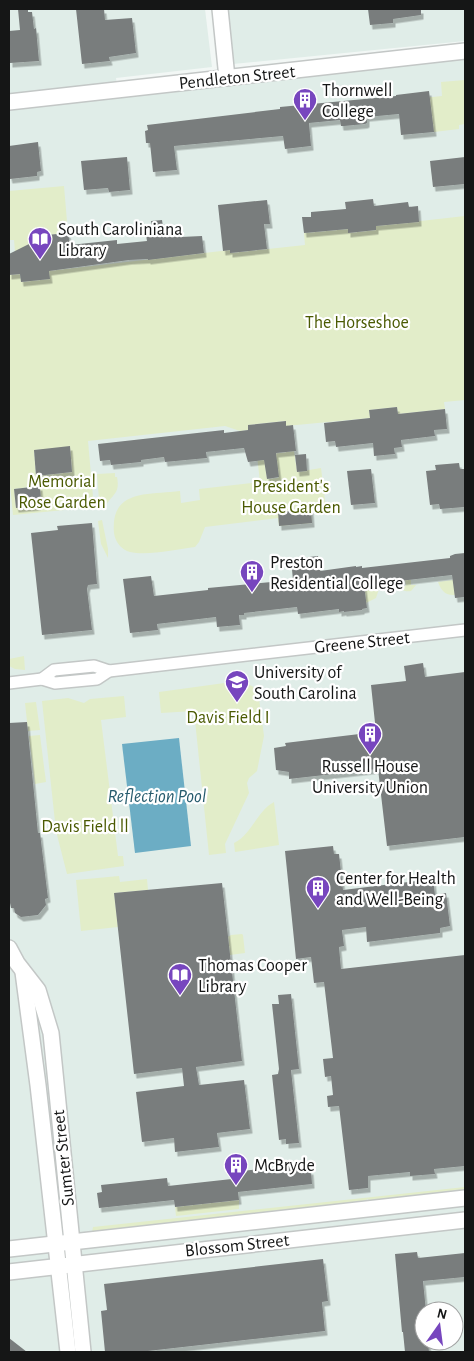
<svg xmlns="http://www.w3.org/2000/svg" width="474" height="1361" viewBox="0 0 474 1361" font-family="'Alegreya Sans',sans-serif">
  <defs>
    <filter id="shadow"><feDropShadow dx="2.5" dy="4.5" stdDeviation="0" flood-color="#0004"/></filter>
  </defs>
  <rect width="100%" height="100%" fill="#f2f7f5"/>
  <g fill="#e0ede8" fill-rule="evenodd">
    <path d="M 9,9 L 205,9 L 212,67 L 116,78 L 118,94 L 465,54 L 465,1352 L 9,1352 ZM 424,1311 L 454,1311 L 454,1341 L 424,1341 Z"/>
    <polygon points="228,9 465,9 465,41 233,64"/>
  </g>
  <g fill="#e2edc9" fill-rule="evenodd">
    <polygon points="465,80 465,124 459,125 459,129 434,132 423,98 442,96 441,82"/>
    <polygon points="64,186 68,233 46,235 47,249 31,243 15,252 14,240 9,240 9,191"/>
    <path d="M 465,216 L 465,400 L 444,402 L 445,409 L 398,414 L 397,407 L 369,410 L 370,418 L 286,426 L 285,421 L 248,425 L 248,430 L 240,431 L 225,426 L 88,441 L 93,497 L 90,504 L 85,508 L 13,515 L 9,474 L 9,275 L 20,274 L 21,282 L 49,279 L 49,271 L 230,250 L 231,253 L 305,245 L 304,233 L 348,229 L 348,233 L 376,230 L 376,226 ZM 70,447 L 72,472 L 36,476 L 34,450 ZM 37,486 L 40,489 L 41,500 L 37,500 L 37,506 L 16,508 L 14,489 Z"/>
    <path d="M 294,451 L 297,472 L 321,468 L 326,508 L 311,509 L 312,523 L 279,526 L 278,518 L 205,527 L 199,542 L 195,547 C 177,549 148,556 130,552 C 122,550 115,542 114,533 C 110,489 148,495 180,491 L 181,503 L 200,500 L 199,489 L 260,482 L 257,456 L 268,455 L 265,465 L 267,479 L 278,478 L 277,463 L 273,454 Z"/>
    <path d="M 115,473 L 115,477 L 117,477 C 120,493 114,493 106,505 L 99,500 L 97,474 Z"/>
    <polygon points="102,520 108,549 108,558 101,544 98,521"/>
    <path d="M 405,580 L 411,580 L 411,585 L 416,585 L 411,591 C 406,592 402,591 400,586 L 406,586 Z"/>
    <path d="M 453,580 L 455,595 C 445,596 441,590 438,582 Z"/>
    <polygon points="379,589 376,598 366,603 365,590"/>
    <polygon points="24,656 25,670 15,669 9,666 9,659"/>
    <polygon points="239,681 252,686 258,691 264,736 257,771 249,778 247,783 249,793 225,844 226,853 209,855 194,711 161,713 159,692"/>
    <polygon points="124,696 126,717 101,720 118,856 123,856 124,866 67,874 56,831 42,701 68,698 84,703 90,699"/>
    <polygon points="36,702 40,730 28,731 25,703"/>
    <polygon points="40,735 46,782 35,784 29,736"/>
    <path d="M 274,802 L 279,845 L 235,852 L 234,843 C 252,834 257,811 274,802 Z"/>
    <polygon points="119,876 120,882 147,879 148,890 114,893 118,927 81,931 76,880"/>
    <polygon points="242,934 243,935 245,953 230,955 228,937 231,935"/>
    <polygon points="465,1187 465,1191 369,1201 368,1199 366,1200 366,1201 92,1232 93,1227"/>
    <polygon points="239,1200 239,1209 176,1216 175,1207"/>
  </g>
  <polygon fill="#6cadc4" points="179,738 191,846 135,853 122,744"/>
  <g fill="#797d7d" filter="url(#shadow)">
    <polygon points="18,9 28,9 28,12 32,12 34,29 36,28 39,61 10,63 9,31 20,30"/>
    <polygon points="76,9 104,9 105,20 132,18 136,53 109,57 110,61 82,64"/>
    <polygon points="368,9 421,9 421,15 393,19 393,23 370,25"/>
    <polygon points="429,91 434,132 401,135 399,114 367,117 367,123 365,124 344,126 341,126 340,120 309,123 311,146 285,149 283,136 174,146 177,170 153,172 150,143 146,143 145,131 148,130 147,125 280,109 280,107 396,96 396,95"/>
    <polygon points="38,142 41,171 37,172 37,176 10,179 9,175 9,146"/>
    <polygon points="127,157 130,190 109,192 108,188 84,190 81,161"/>
    <polygon points="465,157 465,184 433,187 430,161"/>
    <polygon points="373,199 374,206 408,202 409,207 418,206 419,222 376,226 376,230 348,233 348,229 304,233 302,217 311,217 311,212 346,209 345,202"/>
    <polygon points="267,200 270,224 264,224 267,249 230,253 230,250 223,251 218,205"/>
    <polygon points="162,220 164,234 181,232 181,237 202,236 204,253 148,260 148,259 129,260 49,271 50,279 21,282 20,274 9,275 9,254 31,243 47,247 46,235 68,233 70,245 117,240 117,244 147,241 146,235 153,235 151,221"/>
    <polygon points="397,407 398,414 445,409 447,429 434,430 435,436 401,440 402,447 394,448 395,454 374,456 373,443 336,447 335,441 326,442 324,423 370,418 369,410"/>
    <polygon points="286,421 286,426 293,425 296,451 276,453 279,477 267,479 264,460 248,462 244,448 206,452 207,458 165,462 164,457 141,460 141,462 111,465 110,460 100,461 98,444 224,430 224,433 248,430 248,425"/>
    <polygon points="70,446 72,472 36,476 34,450"/>
    <polygon points="306,454 307,471 297,472 295,455"/>
    <polygon points="459,463 460,469 465,469 465,507 440,509 439,504 430,505 426,471 436,470 435,465"/>
    <polygon points="371,469 375,503 351,505 347,471"/>
    <polygon points="40,486 41,500 37,500 38,506 16,508 14,489"/>
    <polygon points="311,509 312,523 279,526 278,512"/>
    <polygon points="92,523 97,584 88,585 87,589 92,630 42,635 31,533 58,530 57,526"/>
    <polygon points="465,553 465,597 455,598 452,575 364,585 367,608 362,609 362,610 344,612 344,611 339,612 339,609 298,614 297,607 244,613 244,615 239,615 240,625 217,627 216,617 157,624 158,630 130,633 123,579 151,576 154,596 208,590 208,588 293,580 291,559 318,556 320,571 356,566 356,567 362,566 362,568 450,558 450,556 455,554"/>
    <polygon points="423,663 425,677 465,672 465,837 387,846 378,769 289,779 289,772 276,770 274,748 286,746 285,743 376,732 371,685 406,681 404,666"/>
    <polygon points="27,722 38,833 40,833 48,898 45,899 46,905 38,915 21,917 15,913 14,908 11,908 10,903 9,904 9,723"/>
    <polygon points="333,846 334,854 339,854 343,890 433,879 435,895 446,893 450,926 440,928 440,933 367,942 366,927 342,930 344,946 339,947 341,969 465,955 465,1166 434,1169 435,1174 410,1176 410,1172 368,1176 368,1188 349,1190 339,1106 328,1107 327,1096 333,1095 331,1076 325,1077 323,1059 333,1058 324,982 314,983 311,957 296,959 285,851"/>
    <polygon points="222,883 242,1061 196,1067 199,1085 244,1080 250,1129 217,1133 219,1147 175,1152 174,1138 142,1142 136,1092 184,1086 182,1068 134,1074 114,893"/>
    <polygon points="291,994 299,1069 291,1070 299,1143 286,1144 286,1139 279,1140 272,1075 278,1074 279,1069 272,1004 279,1004 278,995"/>
    <polygon points="306,1164 306,1171 311,1170 312,1184 238,1192 239,1200 175,1207 174,1200 99,1208 97,1193 102,1192 101,1185 167,1178 168,1186 241,1178 241,1171"/>
    <polygon points="417,1252 418,1258 465,1253 465,1277 423,1281 426,1311 424,1311 424,1341 428,1341 429,1352 405,1352 403,1332 402,1332 395,1254"/>
    <polygon points="323,1259 328,1301 322,1302 325,1331 139,1352 105,1352 101,1311 107,1310 104,1284"/>
    <polygon points="9,1338 27,1352 9,1352"/>
  </g>
  <g fill="none" stroke-linecap="round" stroke-linejoin="round">
    <g stroke="#c3c7c6" stroke-width="14">
      <g id="street">
        <polyline points="42,679 54,670 94,666 109,671"/>
        <polyline points="9,683 42,679 55,683 97,679 109,671 465,630"/>
      </g>
    </g>
    <g stroke="#c3c7c6" stroke-width="18">
      <g id="secondary">
        <polyline points="220,9 227,78"/>
        <polyline points="9,102 465,51"/>
        <polyline points="9,948 17,963 38,990 51,1033 83,1352"/>
        <polyline points="23,972 38,1085 68,1352"/>
        <polyline points="9,1249 465,1198"/>
        <polyline points="9,1272 465,1220"/>
      </g>
    </g>
    <use href="#street" stroke="#fff" stroke-width="11"/>
    <use href="#secondary" stroke="#fff" stroke-width="15"/>
  </g>
  <defs>
    <g id="building-pin" transform="scale(1.25)"><path d="M0 17L-7.5 6A9.5 9.5 0 1 1 7.5 6Z" fill="#7746be" stroke="#fff"/><path d="M-4-6H4V6H1V3H-1V6H-4ZM-2.5-4.3h1.7v1.8h-1.7ZM.8-4.3h1.7v1.8H.8ZM-2.5-1h1.7V.8h-1.7ZM.8-1h1.7V.8H.8Z" fill="#fff"/></g>
    <g id="library-pin" transform="scale(1.25)"><path d="M0 17L-7.5 6A9.5 9.5 0 1 1 7.5 6Z" fill="#7746be" stroke="#fff"/><path d="M-6-4Q-3-5.5-.7-3.5V5Q-3 3-6 4ZM6-4Q3-5.5 .7-3.5V5Q3 3 6 4Z" fill="#fff"/></g>
    <g id="university-pin" transform="scale(1.25)"><path d="M0 17L-7.5 6A9.5 9.5 0 1 1 7.5 6Z" fill="#7746be" stroke="#fff"/><path d="M0-5L7-2L0 1L-7-2ZM-4 1L0 2.5L4 1V4Q0 6-4 4Z" fill="#fff"/></g>
  </defs>
  <g fill-rule="evenodd">
    <use href="#building-pin" x="305" y="100"/>
    <use href="#library-pin" x="40" y="239"/>
    <use href="#building-pin" x="252" y="572"/>
    <use href="#university-pin" x="237" y="682"/>
    <use href="#building-pin" x="370" y="734"/>
    <use href="#building-pin" x="318" y="888"/>
    <use href="#library-pin" x="180" y="975"/>
    <use href="#building-pin" x="236" y="1165"/>
  </g>
  <g text-anchor="middle" stroke-width="4.5" stroke-linejoin="round" paint-order="stroke">
    <g font-size="18" fill="#151616" stroke="#fff">
      <text transform="translate(237 77) rotate(-6)" y="6">Pendleton Street</text>
      <text transform="translate(362 642) rotate(-6)" y="6">Greene Street</text>
      <text transform="translate(63 1158) rotate(-96)" y="6">Sumter Street</text>
      <text transform="translate(237 1245) rotate(-6)" y="6">Blossom Street</text>
    </g>
    <g font-size="18" fill="#151616" stroke="#fff" text-anchor="start">
      <text x="322" y="96">Thornwell<tspan x="322" dy="21">College</tspan></text>
      <text x="58" y="235">South Caroliniana<tspan x="58" dy="21">Library</tspan></text>
      <text x="270" y="568">Preston<tspan x="270" dy="21">Residential College</tspan></text>
      <text x="254" y="678">University of<tspan x="254" dy="21">South Carolina</tspan></text>
      <text x="370" y="772" text-anchor="middle">Russell House<tspan x="370" dy="21">University Union</tspan></text>
      <text x="336" y="884">Center for Health<tspan x="336" dy="21">and Well-Being</tspan></text>
      <text x="198" y="971">Thomas Cooper<tspan x="198" dy="21">Library</tspan></text>
      <text x="254" y="1171">McBryde</text>
    </g>
    <g font-size="18" fill="#4a5a02" stroke="#fff">
      <text x="357" y="328">The Horseshoe</text>
      <text x="62" y="487">Memorial<tspan x="62" dy="21">Rose Garden</tspan></text>
      <text x="291" y="492">President's<tspan x="291" dy="21">House Garden</tspan></text>
      <text x="228" y="723">Davis Field I</text>
      <text x="85" y="832">Davis Field ll</text>
    </g>
    <g font-size="19" font-style="italic" fill="#265b6d" stroke="#fff">
      <text x="157" y="802">Reflection Pool</text>
    </g>
  </g>
  <rect width="474" height="1361" fill="none" stroke="#151616" stroke-width="20"/>
  <g transform="translate(439 1326) rotate(14)"><circle r="24" fill="#ffffff" stroke="#a1a2a2"/>
  <path d="M0-4L9 19L0 12L-9 19Z" fill="#7746be"/>
  <text y="-8" font-size="14" font-weight="bold" text-anchor="middle" fill="#151616">N</text>
  </g>
</svg>
